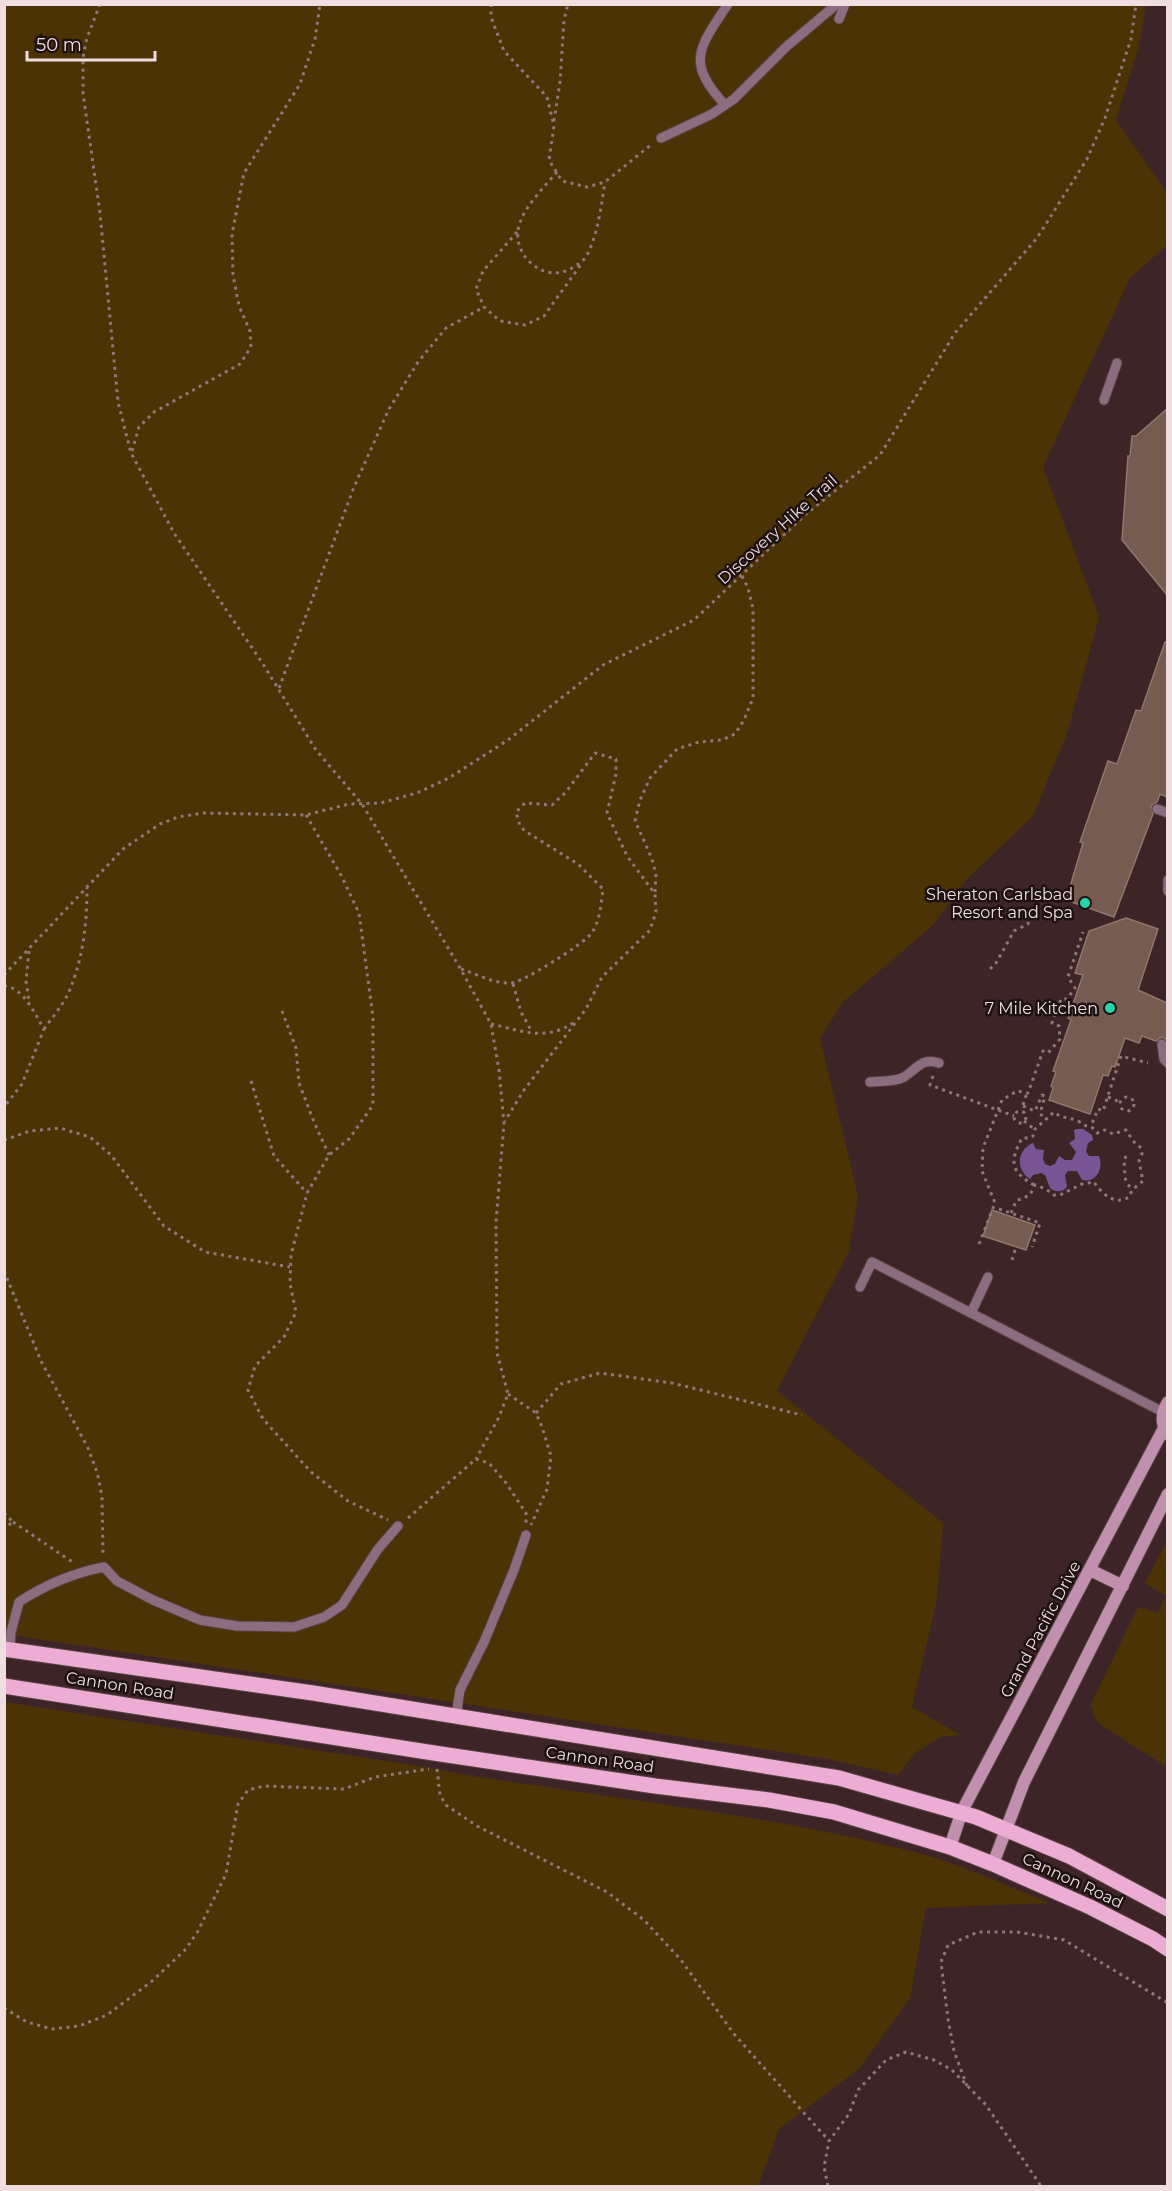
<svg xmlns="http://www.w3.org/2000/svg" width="1172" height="2191" viewBox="0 0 1172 2191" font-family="Montserrat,sans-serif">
  <rect width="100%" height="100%" fill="#3d2527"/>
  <g fill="#4c3305">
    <polygon points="4,5 1146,5 1139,46 1116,120 1167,193 1167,245 1130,278 1043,467 1099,617 1067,734 1033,816 967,879 932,926 843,1002 820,1038 858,1196 849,1251 777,1391 943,1523 937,1599 912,1707 960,1735 940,1737 915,1753 898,1775 827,1759 5,1634"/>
    <polygon points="1167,1541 1167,1767 1104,1727 1095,1719 1091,1704 1138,1607 1158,1613 1166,1596 1145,1583"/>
    <path d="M 5,1702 L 437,1769 C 480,1779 524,1783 567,1790 C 685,1808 807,1823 922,1854 C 965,1866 1007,1886 1049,1903 L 926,1908 L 910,1998 L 859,2069 L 779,2129 L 758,2186 L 5,2186 Z"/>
  </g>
  <path fill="#795494" d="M 1077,1129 L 1083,1129 L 1092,1135 L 1093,1140 L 1088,1143 L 1086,1152 L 1089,1156 L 1099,1156 C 1104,1169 1096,1183 1082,1180 L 1077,1171 L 1068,1171 L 1065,1175 L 1067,1187 C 1063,1192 1055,1193 1050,1188 L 1045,1175 L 1041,1173 L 1033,1175 L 1030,1179 C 1015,1169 1017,1150 1033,1143 L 1036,1149 L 1044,1150 L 1043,1159 L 1045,1164 L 1050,1166 L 1055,1164 L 1059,1156 L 1065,1160 L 1072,1160 L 1076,1152 L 1069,1143 L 1075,1139 L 1074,1130 Z"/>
  <g fill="#755b50" stroke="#91766a" stroke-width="1.5">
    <polygon points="1167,409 1167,595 1122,540 1128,456 1130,456 1132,436 1136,436"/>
    <polygon points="1165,642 1167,642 1167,797 1160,794 1157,802 1151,806 1153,814 1114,917 1066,900 1083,843 1080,842 1108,761 1117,764 1136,710 1141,711"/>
    <polygon points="1126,918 1158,929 1138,990 1167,1003 1167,1040 1162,1037 1156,1041 1142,1036 1139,1043 1125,1038 1115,1067 1112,1066 1108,1076 1103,1075 1090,1114 1049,1100 1053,1088 1051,1086 1056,1072 1053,1071 1071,1020 1068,1018 1083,975 1075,973 1089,931"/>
    <polygon points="992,1210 1035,1225 1026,1250 983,1236"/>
  </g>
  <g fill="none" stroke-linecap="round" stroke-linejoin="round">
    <g stroke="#594344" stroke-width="11">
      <g id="lane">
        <polyline points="839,19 845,4"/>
        <path d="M 725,105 C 686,62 698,49 728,4"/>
        <polyline points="661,138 712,114 734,99 786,47 837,4"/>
        <polyline points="1104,400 1117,363"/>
        <polyline points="1157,809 1168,813"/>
        <polyline points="1168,880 1168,891"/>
        <polyline points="1162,1044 1164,1059 1168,1063"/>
        <path d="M 870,1082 C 881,1081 895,1082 904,1077 C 917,1069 922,1057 939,1063"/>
        <polyline points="860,1287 872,1262 1163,1412"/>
        <polyline points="971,1313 988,1277"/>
        <path d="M 10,1650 L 11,1632 L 19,1602 C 45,1585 73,1573 104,1567 L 117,1581 L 153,1600 L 200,1620 L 237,1626 L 294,1627 L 324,1617 L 342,1605 L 378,1549 L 398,1526"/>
        <polyline points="456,1716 460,1690 484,1642 514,1570 526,1535"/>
      </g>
    </g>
    <g stroke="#594344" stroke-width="14">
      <g id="secondary">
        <path d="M 1167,1434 C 1161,1423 1161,1413 1168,1402"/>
        <polyline points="1090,1570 1123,1586"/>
        <polyline points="950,1847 962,1811 1164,1428"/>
        <polyline points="993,1864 1024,1782 1168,1494"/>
      </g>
    </g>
    <g stroke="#594344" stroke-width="17">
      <g id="primary">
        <polyline points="4,1649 313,1693 839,1778 976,1817 1069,1856 1168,1909"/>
        <polyline points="4,1686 434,1753 655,1786 769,1800 834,1812 950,1847 993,1864 1090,1907 1153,1939 1168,1949"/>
      </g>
    </g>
    <g stroke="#8c7879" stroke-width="3" stroke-dasharray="3 4.5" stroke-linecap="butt">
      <polyline points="100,4 87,38 83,57 83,93 100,213 118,402 131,453 174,533 263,664 316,750 362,804 460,968 491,1024 499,1070 504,1123 496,1222 497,1353 508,1394 499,1417 476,1459"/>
      <polyline points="491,4 491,17 504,51 547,97 554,126 549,160 562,181 587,187 605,182 652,144"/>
      <polyline points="554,121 560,82 564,20 568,4"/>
      <path d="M 557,172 C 545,186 528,203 521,220 C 506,253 546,288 575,266 C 579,264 583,261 586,257 C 598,235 601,207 605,182"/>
      <polyline points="517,232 483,271 476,289 484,307 500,321 525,325 544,316 582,263"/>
      <polyline points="132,451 139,427 154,412 240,364 251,347 250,331 239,306 233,275 232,234 244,173 300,84 315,39 320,4"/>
      <polyline points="279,688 354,487 389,409 418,362 446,328 484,307"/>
      <polyline points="306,815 341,875 359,913 373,1017 373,1105 349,1139 329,1155 307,1193 291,1255 290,1284 296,1312 284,1337 255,1366 248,1390 263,1419 311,1472 348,1501 388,1520"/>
      <polyline points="655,892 656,874 652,859 635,821 640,800 650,778 677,749 699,742 722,740 735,734 744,720 753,698 753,609 748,588 742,576"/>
      <polyline points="29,951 26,981 29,1001"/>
      <path d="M 461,969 C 477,974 494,984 511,983 C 522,983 583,944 591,934 C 600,922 601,904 603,889 L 578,864 L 525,831 L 520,826 L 516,812 L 525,803 L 552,805 L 566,792 L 595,753 L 616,759 L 616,774 L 607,813 L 627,856 L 655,894 L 656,912 L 650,930 L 602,977 L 586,1009 L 524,1090 L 505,1121"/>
      <polyline points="990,969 996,963 1014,931 1028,924 1029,919 1014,913"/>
      <polyline points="4,975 123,849 160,824 178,817 203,813 306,815 349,804 381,803 417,793 449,778 508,740 603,665 694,620 806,514 880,455 955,333 1037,238 1087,159 1105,118 1131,39 1136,4"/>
      <polyline points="513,984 521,1012 532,1032"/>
      <path d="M 4,986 C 24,987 35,1015 44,1029 L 22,1084 L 4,1107"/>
      <polyline points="282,1011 296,1048 299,1083 314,1122 329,1155"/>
      <path d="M 491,1024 C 524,1031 544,1042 575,1022"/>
      <path d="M 44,1029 C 52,1018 62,1006 68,994 C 83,960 87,924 87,888"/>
      <polyline points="933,1076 930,1085 1014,1116"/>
      <polyline points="251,1081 274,1156 307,1193"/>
      <polyline points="1108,1097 1120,1102"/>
      <circle cx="1127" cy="1104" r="7"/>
      <polyline points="1023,1105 1027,1093"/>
      <polyline points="1023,1106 1035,1111 1042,1095 1045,1096 1040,1114 1047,1119"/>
      <circle cx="1020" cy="1117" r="6"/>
      <polyline points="1024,1121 1034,1129"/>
      <polyline points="4,1140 30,1131 60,1128 90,1137 111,1155 164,1226 205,1252 290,1267"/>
      <path d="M 1125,1156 L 1126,1159 L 1124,1162 C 1126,1173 1122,1182 1133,1189"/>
      <path d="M 1034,1185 C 1011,1172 1009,1162 1022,1138 L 1030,1138 L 1033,1136 L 1035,1129 L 1054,1112 C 1062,1119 1069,1117 1078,1121 C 1084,1124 1084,1127 1091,1126"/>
      <polyline points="999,1209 1040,1223 1032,1247"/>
      <path d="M 1011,1213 L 1016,1201 L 1030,1195 L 1035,1185 L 1046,1189 L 1054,1195 L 1060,1195 L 1082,1184 L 1094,1182 C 1102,1194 1115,1206 1129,1197 L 1132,1190 L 1143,1181 L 1139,1161 L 1142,1154 L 1141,1148 L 1133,1141 L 1126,1130 L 1113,1134 L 1105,1130 L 1097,1133 L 1091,1126 L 1098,1109 L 1103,1111 L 1121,1056 L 1148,1063"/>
      <polyline points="979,1244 995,1203 982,1171 983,1148 1002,1100 1017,1091 1028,1093 1043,1051 1048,1053 1060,1039 1059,1026 1052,1023 1061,999 1067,999 1075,988 1068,977 1083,932"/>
      <polyline points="1012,1260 1016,1247"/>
      <polyline points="4,1271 41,1361 88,1448 97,1472 102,1496 103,1554"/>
      <polyline points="508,1394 536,1413 542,1427 551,1456 547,1489 531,1525"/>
      <polyline points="536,1413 561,1384 600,1373 672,1383 802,1415"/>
      <polyline points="4,1513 13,1522 4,1528"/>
      <polyline points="408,1518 476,1459 489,1463 506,1483 526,1513 526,1524"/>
      <polyline points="13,1522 74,1563"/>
      <polyline points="437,1769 440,1795 446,1805 477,1826 607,1892 644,1920 681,1960 734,2034 829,2141"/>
      <polyline points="4,2008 27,2022 52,2029 79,2026 107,2015 151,1982 186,1949 198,1931 226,1874 238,1804 248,1790 264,1786 344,1789 375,1777 429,1769"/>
      <polyline points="967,2086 954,2051 948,2019 941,1962 948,1945 978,1932 1017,1932 1064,1940 1168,2003"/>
      <polyline points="828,2186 824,2167 829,2141 849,2114 858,2090 886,2060 906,2052 934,2060 952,2070 986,2105 1041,2186"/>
    </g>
    <use href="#lane" stroke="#8c6d80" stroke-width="9"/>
    <use href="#secondary" stroke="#c290af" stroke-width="12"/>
    <use href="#primary" stroke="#ecacd3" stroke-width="15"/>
  </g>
  <g fill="#27d5ad" stroke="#1d1112" stroke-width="2">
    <circle cx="1085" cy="903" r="6"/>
    <circle cx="1110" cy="1008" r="6"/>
  </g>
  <g text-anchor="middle" stroke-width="5" stroke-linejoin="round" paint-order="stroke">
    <g font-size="16" fill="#efdedf" stroke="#1d1112">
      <text transform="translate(777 529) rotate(-42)" y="6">Discovery Hike Trail</text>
      <text transform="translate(1040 1629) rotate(-62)" y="6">Grand Pacific Drive</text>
      <text transform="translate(120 1685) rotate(9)" y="6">Cannon Road</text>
      <text transform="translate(600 1759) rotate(8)" y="6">Cannon Road</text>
      <text transform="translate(1073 1880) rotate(25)" y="6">Cannon Road</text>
    </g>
    <g font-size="16" fill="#efdedf" stroke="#1d1112" text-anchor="end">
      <text x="1073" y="900">Sheraton Carlsbad<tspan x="1073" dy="18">Resort and Spa</tspan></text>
      <text x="1098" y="1014">7 Mile Kitchen</text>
    </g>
  </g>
  <rect width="1172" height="2191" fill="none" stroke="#efdedf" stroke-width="12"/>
  <path d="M27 51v9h128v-9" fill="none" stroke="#efdedf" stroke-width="3"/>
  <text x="36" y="51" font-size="18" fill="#efdedf" stroke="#1d1112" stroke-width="4.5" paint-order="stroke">50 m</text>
</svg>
